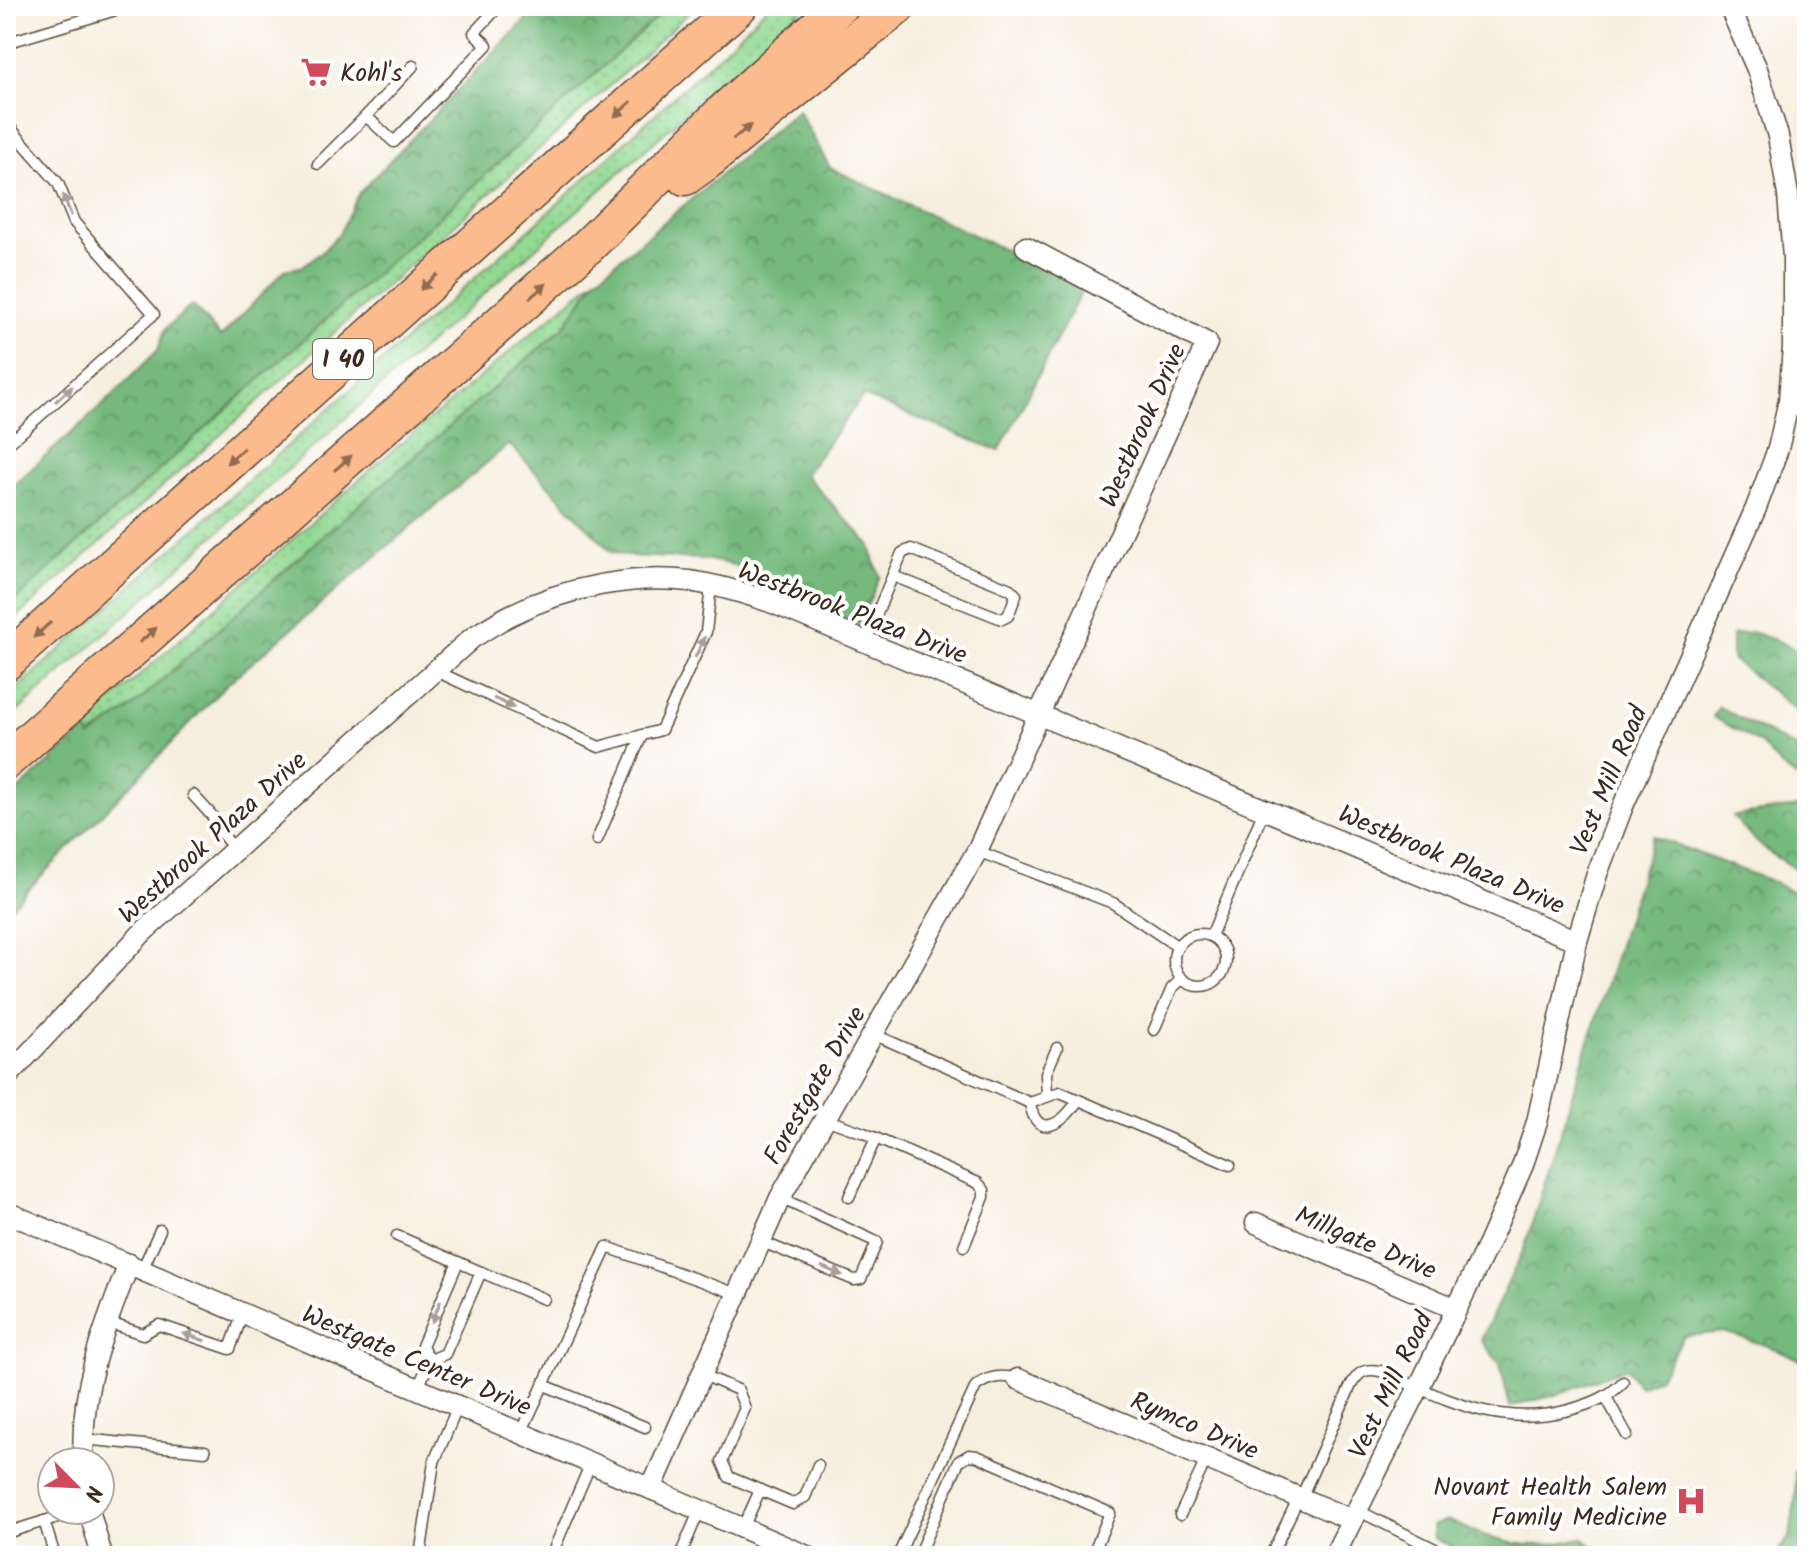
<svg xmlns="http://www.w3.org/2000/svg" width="1813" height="1562" viewBox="0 0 1813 1562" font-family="Kalam,sans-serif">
  <defs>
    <pattern id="grass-dots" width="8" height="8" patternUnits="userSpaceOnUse" patternTransform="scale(2)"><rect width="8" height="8" fill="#92d993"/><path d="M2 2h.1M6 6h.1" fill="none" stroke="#7fba7e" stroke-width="1.8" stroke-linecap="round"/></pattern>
    <pattern id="forest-crowns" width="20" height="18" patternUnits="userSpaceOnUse" patternTransform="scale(2)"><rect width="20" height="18" fill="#75b97d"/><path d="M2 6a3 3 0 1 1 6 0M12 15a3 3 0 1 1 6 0" fill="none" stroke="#619766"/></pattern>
  </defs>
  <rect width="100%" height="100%" fill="#fff"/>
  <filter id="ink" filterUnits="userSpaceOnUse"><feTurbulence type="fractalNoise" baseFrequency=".0125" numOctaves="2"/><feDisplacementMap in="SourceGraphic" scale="16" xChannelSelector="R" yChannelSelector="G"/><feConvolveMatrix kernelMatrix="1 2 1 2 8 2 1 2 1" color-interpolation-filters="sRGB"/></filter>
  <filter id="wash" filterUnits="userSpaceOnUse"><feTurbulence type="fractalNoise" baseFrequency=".006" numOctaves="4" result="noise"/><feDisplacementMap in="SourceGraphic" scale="32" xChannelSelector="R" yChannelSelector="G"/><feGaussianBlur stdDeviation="1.8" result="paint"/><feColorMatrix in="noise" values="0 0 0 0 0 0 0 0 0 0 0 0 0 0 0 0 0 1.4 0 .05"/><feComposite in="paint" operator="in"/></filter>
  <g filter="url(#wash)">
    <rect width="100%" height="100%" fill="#f6efdf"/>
    <g fill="url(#grass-dots)" stroke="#668258" stroke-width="2">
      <polygon points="669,6 696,6 624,73 6,627 6,608 446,211"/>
      <polygon points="768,6 806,6 6,722 6,698 562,200 719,55"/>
      <polygon points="596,279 564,327 314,544 131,708 89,737 84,725 371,469"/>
    </g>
    <g fill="url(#forest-crowns)" stroke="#58724e" stroke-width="2">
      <polygon points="539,6 669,6 446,211 6,608 6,492 106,402 158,350 165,329 192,305 221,337 285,270 300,267 321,253 339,234 360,192"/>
      <polygon points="798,110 830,168 1084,287 999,451 863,396 805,475 869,544 880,577 859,624 785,594 734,565 705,559 627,556 611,552 509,444 410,527 226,685 153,762 6,912 6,801 86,729 90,737 131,708 314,544 564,327 596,279"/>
      <polygon points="1751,632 1778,641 1807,656 1807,715 1796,710 1732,659 1732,635"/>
      <polygon points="1719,707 1807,754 1807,785 1780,765 1761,744 1713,717"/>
      <path d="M 1807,785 L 1807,875 C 1774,858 1757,846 1733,816 L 1804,806 Z"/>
      <polygon points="1653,836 1768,880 1807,899 1807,1363 1768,1346 1724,1332 1684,1336 1659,1378 1639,1386 1626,1368 1555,1395 1510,1407 1500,1364 1481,1340 1524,1249"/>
      <polygon points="1807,1460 1807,1556 1774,1556 1790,1537 1796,1493 1795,1472"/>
      <path d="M 1447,1520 C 1480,1535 1513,1549 1551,1544 C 1561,1543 1572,1540 1582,1538 L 1599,1551 L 1600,1556 L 1471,1556 L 1434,1538 L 1433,1526 Z"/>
    </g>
  </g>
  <g filter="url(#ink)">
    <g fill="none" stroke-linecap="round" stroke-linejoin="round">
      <g stroke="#57483b" stroke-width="13">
        <g id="lane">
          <polyline points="6,43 129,6"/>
          <polyline points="366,116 413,66"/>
          <polyline points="6,123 58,183 74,222 154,314 6,446"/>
          <polyline points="318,164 366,116 394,142 487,45 474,33 499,6"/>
          <polyline points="865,642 902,553 911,549 1010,589 1016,595 1008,616 1002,619 893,576"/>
          <polyline points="436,671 599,747 661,730 706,632 711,586"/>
          <polyline points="193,795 215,819 219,830 235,850"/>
          <polyline points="597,840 642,735"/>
          <polyline points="977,851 1113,903 1178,947"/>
          <circle cx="1200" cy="960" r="26"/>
          <polyline points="1211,936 1265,808"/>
          <polyline points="1154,1030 1172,988 1182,979"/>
          <polyline points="873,1034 1030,1103 1060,1092 1230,1165"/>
          <polyline points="1047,1096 1046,1073 1057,1048"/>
          <path d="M 1030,1103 C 1036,1142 1065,1123 1078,1100"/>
          <polyline points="825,1119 864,1133 978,1183 984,1190 984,1197 964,1246"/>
          <polyline points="849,1197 876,1138"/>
          <polyline points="397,1236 544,1299"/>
          <polyline points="760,1241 854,1280 861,1279 877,1242 780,1198"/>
          <polyline points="142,1270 160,1230"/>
          <polyline points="106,1322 143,1334 159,1325 230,1349 243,1313"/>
          <polyline points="430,1360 422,1346 458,1262"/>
          <polyline points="701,1374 738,1390 745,1408 722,1461 729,1477 793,1504 805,1497 818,1465"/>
          <polyline points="544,1385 645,1427"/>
          <polyline points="418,1388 430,1360 445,1354 481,1272"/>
          <polyline points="1606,1397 1627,1435"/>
          <polyline points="521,1433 607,1247 737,1294"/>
          <polyline points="83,1439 205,1451"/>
          <path d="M 1301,1498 L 1351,1385 C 1359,1372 1364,1368 1380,1371 C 1445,1398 1496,1429 1569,1410 C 1590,1404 1608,1398 1623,1382"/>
          <polyline points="1357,1510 1449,1556"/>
          <polyline points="1180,1515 1207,1458"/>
          <polyline points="44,1521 55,1556"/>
          <polyline points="743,1528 760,1490"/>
          <polyline points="6,1533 80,1510"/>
          <polyline points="921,1550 936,1556"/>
          <polyline points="1272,1553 1299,1497"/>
          <polyline points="420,1556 434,1462 458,1406"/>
          <polyline points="551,1556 591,1463"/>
          <polyline points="680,1556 700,1509"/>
          <path d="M 898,1556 L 976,1386 C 990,1376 1001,1375 1018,1379"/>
          <polyline points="918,1556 959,1461 969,1455 977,1456 1110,1513 1092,1556"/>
        </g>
      </g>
      <g stroke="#57483b" stroke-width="23">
        <g id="street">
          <path d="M 6,1078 L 143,932 L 472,638 C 486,629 500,620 515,613 C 564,588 634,574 689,581 C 718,585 745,593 773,603 L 1577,941"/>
          <polyline points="6,1212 807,1556"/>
          <polyline points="1256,1223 1456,1309"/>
          <polyline points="1018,1379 1352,1520"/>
          <path d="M 84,1462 C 79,1390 103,1330 129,1264"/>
          <polyline points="651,1489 780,1198 977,851 1207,343 1026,247"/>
          <polyline points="89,1510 102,1556"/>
          <polyline points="1334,1556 1419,1387 1489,1242 1522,1167 1537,1122 1577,941 1597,874 1623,806 1756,508 1778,449 1789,400 1793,346 1793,258 1788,195 1778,136 1757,69 1729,6"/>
        </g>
      </g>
      <g stroke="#57483b" stroke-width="39">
        <g id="highway">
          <polyline points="685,177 706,162 898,6"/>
          <polyline points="6,662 739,6"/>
          <polyline points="6,761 589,245 722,113 840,6"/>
        </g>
      </g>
      <use href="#lane" stroke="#fff" stroke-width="10"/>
      <use href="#street" stroke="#fff" stroke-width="20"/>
      <use href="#highway" stroke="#fbbb8d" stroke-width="36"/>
    </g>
    <defs><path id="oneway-solid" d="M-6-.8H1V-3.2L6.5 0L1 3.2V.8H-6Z" transform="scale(2)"/></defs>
    <g fill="#916b50">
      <use href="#oneway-solid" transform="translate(623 109) rotate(138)"/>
      <use href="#oneway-solid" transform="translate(742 132) rotate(-39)"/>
      <use href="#oneway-solid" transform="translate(429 282) rotate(138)"/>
      <use href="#oneway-solid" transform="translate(538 291) rotate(-41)"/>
      <use href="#oneway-solid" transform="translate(235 456) rotate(138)"/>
      <use href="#oneway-solid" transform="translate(343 463) rotate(-41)"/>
      <use href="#oneway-solid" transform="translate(42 630) rotate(138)"/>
      <use href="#oneway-solid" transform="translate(148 635) rotate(-41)"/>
    </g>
    <g fill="#a79f9a">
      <use href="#oneway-solid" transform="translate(67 205) rotate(-112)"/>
      <use href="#oneway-solid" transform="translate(64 394) rotate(-42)"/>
      <use href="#oneway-solid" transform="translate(700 647) rotate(-65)"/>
      <use href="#oneway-solid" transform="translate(504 703) rotate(25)"/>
      <use href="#oneway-solid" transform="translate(832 1271) rotate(23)"/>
      <use href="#oneway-solid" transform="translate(436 1312) rotate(113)"/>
      <use href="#oneway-solid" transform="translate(194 1337) rotate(-161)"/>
    </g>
  </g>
  <defs>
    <g id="supermarket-bare" transform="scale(2.4)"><path d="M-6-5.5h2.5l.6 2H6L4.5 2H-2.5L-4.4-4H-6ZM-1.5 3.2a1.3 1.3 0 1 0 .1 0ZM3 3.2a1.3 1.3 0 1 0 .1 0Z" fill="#d1495b" stroke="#fff" stroke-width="2.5" paint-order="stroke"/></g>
    <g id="hospital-bare" transform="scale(2.4)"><path d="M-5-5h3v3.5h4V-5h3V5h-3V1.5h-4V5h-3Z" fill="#d1495b" stroke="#fff" stroke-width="2.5" paint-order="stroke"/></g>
  </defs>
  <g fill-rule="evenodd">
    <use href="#supermarket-bare" x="316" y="72"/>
    <use href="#hospital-bare" x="1691" y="1501"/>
  </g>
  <g text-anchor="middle" stroke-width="8" stroke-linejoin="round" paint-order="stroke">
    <rect fill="#fff" stroke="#766a62" stroke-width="2" x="313" y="339" width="60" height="40" rx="6"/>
    <g font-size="24" font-weight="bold" fill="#3b2a1e">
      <text x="343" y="367">I 40</text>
    </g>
    <g font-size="26" fill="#3b2a1e" stroke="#fff" text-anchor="start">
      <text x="340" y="81">Kohl's</text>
      <text x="1667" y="1495" text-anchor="end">Novant Health Salem<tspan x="1667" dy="30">Family Medicine</tspan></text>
    </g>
    <g font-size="26" fill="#3b2a1e" stroke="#fff">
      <text transform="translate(1142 425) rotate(-66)" y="9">Westbrook Drive</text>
      <text transform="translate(853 612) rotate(21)" y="9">Westbrook Plaza Drive</text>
      <text transform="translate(1608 780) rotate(-67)" y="9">Vest Mill Road</text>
      <text transform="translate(212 837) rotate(-42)" y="9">Westbrook Plaza Drive</text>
      <text transform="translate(1452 859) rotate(23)" y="9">Westbrook Plaza Drive</text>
      <text transform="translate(814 1085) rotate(-60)" y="9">Forestgate Drive</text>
      <text transform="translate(1366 1242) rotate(23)" y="9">Millgate Drive</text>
      <text transform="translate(417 1360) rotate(23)" y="9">Westgate Center Drive</text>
      <text transform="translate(1390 1385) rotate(-64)" y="9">Vest Mill Road</text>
      <text transform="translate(1195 1425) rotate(23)" y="9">Rymco Drive</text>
    </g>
  </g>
  <rect width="1813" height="1562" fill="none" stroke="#fff" stroke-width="32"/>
  <g transform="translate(76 1486) rotate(114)"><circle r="38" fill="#ffffff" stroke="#b1aaa5" stroke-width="2"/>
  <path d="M0-6L14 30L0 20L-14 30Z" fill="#d1495b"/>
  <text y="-12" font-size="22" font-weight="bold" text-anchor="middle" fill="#3b2a1e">N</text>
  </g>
</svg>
